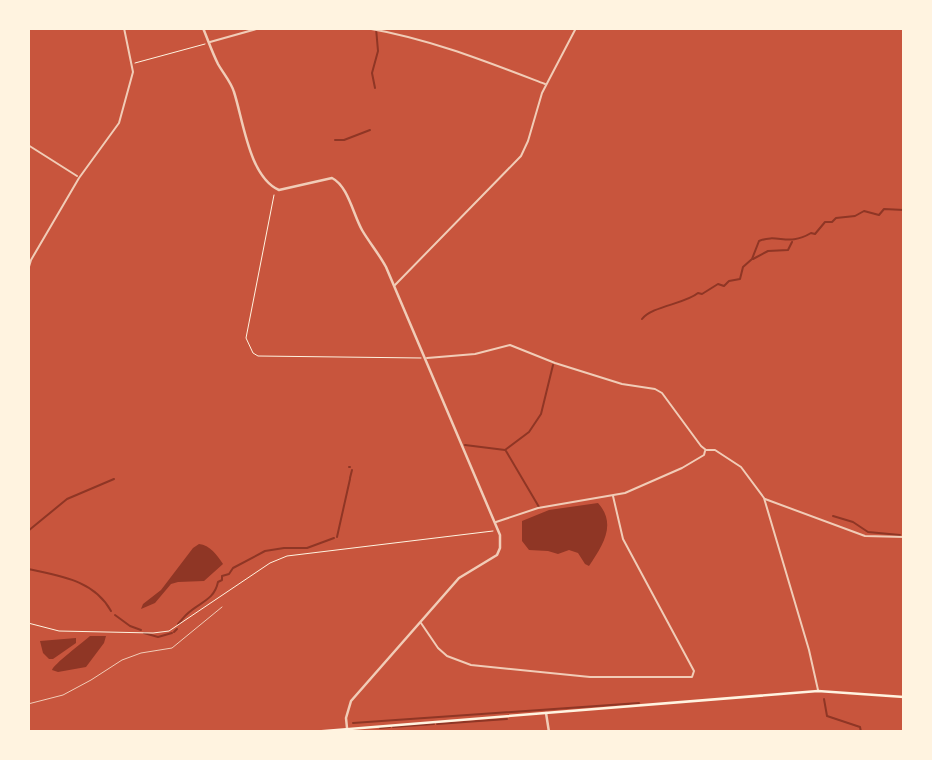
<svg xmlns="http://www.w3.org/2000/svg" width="932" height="760" viewBox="0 0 932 760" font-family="'Open Sans',sans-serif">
  <rect width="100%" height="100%" fill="#c8553d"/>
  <g fill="#8f3625">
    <path d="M 598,503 C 617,524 603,545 589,566 L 585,564 L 578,553 L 569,550 L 558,554 L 548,551 L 529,550 L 522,541 L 522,521 L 549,510 Z"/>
    <path d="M 199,544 C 210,545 217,555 223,564 L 204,581 L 178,582 L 171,584 L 155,603 L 141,609 L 143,604 L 161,590 L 193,548 Z"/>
    <path d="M 90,636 L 106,636 L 104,643 L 86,667 L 58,672 L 52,670 C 54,664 82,643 90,636 Z"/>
    <polygon points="76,638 76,643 53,659 49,659 43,653 40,641"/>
  </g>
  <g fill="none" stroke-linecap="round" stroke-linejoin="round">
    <g stroke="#8f3625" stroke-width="2">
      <polyline points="375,88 372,73 378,51 376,28"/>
      <polyline points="335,140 344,140 370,130"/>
      <polyline points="753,259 768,251 788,250 792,242"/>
      <path d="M 642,319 C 652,306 685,304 698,293 L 702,294 L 718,284 L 724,286 L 729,281 L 740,279 L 743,267 L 752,259 L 759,241 C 778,233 788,247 811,233 L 815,234 L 825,222 L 832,222 L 836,218 L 855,216 L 864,211 L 879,215 L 884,209 L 904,210"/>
      <polyline points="465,445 505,450 529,432 541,414 553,365"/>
      <polyline points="506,451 539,507"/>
      <polyline points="349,467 350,467"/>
      <polyline points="350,478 352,470"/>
      <polyline points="833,516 853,522 868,532 900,535"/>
      <polyline points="28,531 67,499 114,479"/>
      <polyline points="337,537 350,479"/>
      <path d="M 28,569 C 60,576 94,580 111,611"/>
      <polyline points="115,615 130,626 141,630"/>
      <path d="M 178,624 C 181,621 183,618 186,615 C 199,602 214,601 218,582 L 222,580 L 222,576 L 229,574 L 233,568 L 265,551 L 284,548 L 307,548 L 334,538"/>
      <polyline points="174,632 177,629"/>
      <polyline points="144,633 158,637 172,633"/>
      <polyline points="824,699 827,716 860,727 861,732"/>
      <polyline points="353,723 639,703"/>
      <polyline points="437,724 507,719"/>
      <polyline points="393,727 434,724"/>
      <polyline points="380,728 390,727"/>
    </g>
    <g stroke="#fff3e0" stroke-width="1">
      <polyline points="135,63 205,44"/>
      <polyline points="274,195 246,338 253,353 258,356 421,358"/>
      <polyline points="28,623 59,631 153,633 169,631 270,563 287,556 493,531"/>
    </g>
    <polyline stroke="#f1ccb7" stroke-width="1" points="28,704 63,695 91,680 122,660 141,653 172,648 222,607"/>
    <g stroke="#f1ccb7" stroke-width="2">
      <path d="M 366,28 C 430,39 485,61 545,84"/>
      <polyline points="903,28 904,28"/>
      <polyline points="210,42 260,28"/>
      <polyline points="28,145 77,176"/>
      <polyline points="28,270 31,260 79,178 119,123 133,72 124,28"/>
      <polyline points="395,285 521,156 528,141 542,93 576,28"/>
      <polyline points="427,358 475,354 510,345 555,363 622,384 655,389 662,393 701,446 706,450 715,450 741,467 764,498 809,650 818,690"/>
      <polyline points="765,499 865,536 904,537"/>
      <polyline points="496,522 538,508 625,493 682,468 704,455 705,451"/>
      <polyline points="421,623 438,648 447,656 471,665 590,677 692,677 694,671 623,539 613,496"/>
    </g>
    <g stroke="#f1ccb7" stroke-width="2.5">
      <path d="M 203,28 C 208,40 212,52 218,64 C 223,73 231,82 234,92 C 243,119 249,177 279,190 L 332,178 C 348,186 353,214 362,230 C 369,242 379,254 386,267 L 500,535 L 500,548 L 497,555 L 459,578 L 351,701 L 346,718 L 347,728"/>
      <polyline points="546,713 549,732"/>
    </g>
    <polyline stroke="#fff3e0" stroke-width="2.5" points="312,732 818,691 904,697"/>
  </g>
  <rect width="932" height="760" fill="none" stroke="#fff3e0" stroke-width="60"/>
</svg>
